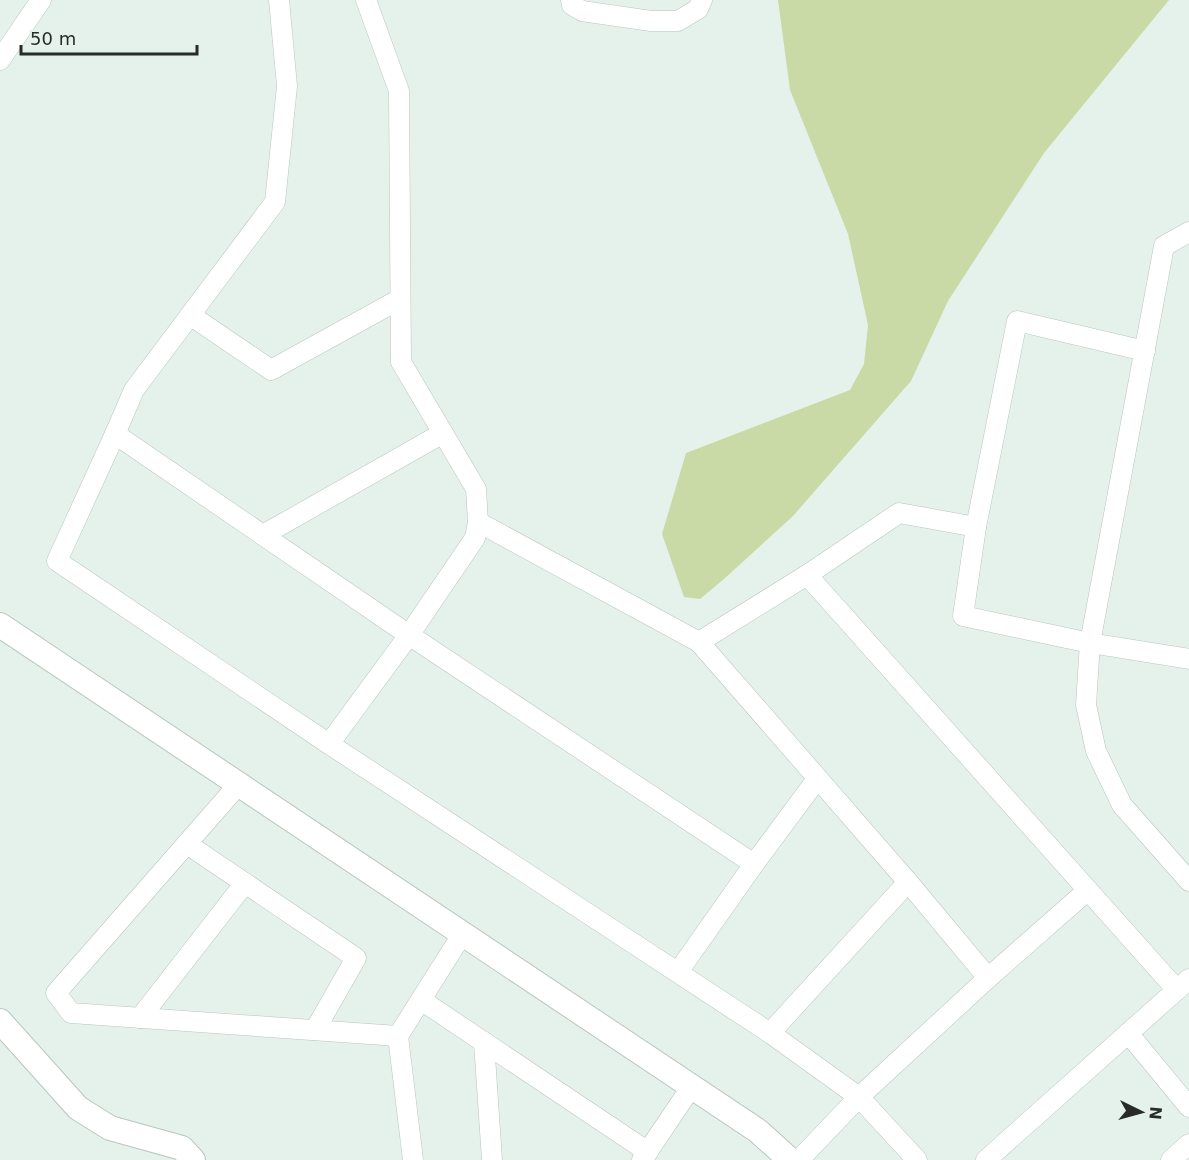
<svg xmlns="http://www.w3.org/2000/svg" width="1189" height="1160" viewBox="0 0 1189 1160" font-family="'DejaVu Sans',sans-serif">
  <rect width="100%" height="100%" fill="#e5f2eb"/>
  <polygon fill="#c9daa6" points="778,0 1169,0 1044,153 948,301 911,381 793,516 724,579 700,599 684,597 662,534 686,453 850,390 864,364 868,325 848,234 790,90"/>
  <g fill="none" stroke-linecap="round" stroke-linejoin="round">
    <g stroke="#b9c6be" stroke-width="21">
      <g id="minor">
        <polyline points="279,0 287,86 275,202 134,390 115,434 57,561 329,744 770,1033 859,1097 917,1160"/>
        <polyline points="571,0 572,5 582,11 651,21 678,21 698,9 702,0"/>
        <polyline points="0,60 41,0"/>
        <polyline points="1189,232 1164,246 1090,643 1086,705 1096,751 1122,805 1189,881"/>
        <polyline points="190,315 271,370 400,299"/>
        <polyline points="1145,351 1017,321 976,527 963,616 1090,643 1189,659"/>
        <polyline points="115,434 409,635 754,864"/>
        <polyline points="478,522 699,642 908,882 988,978"/>
        <polyline points="263,535 443,433"/>
        <polyline points="807,575 1177,990"/>
        <polyline points="699,642 807,575 899,513 976,527"/>
        <polyline points="329,744 409,635 475,538 478,522 476,489 401,362 399,91 366,0"/>
        <polyline points="239,784 56,993 71,1013 398,1036"/>
        <polyline points="187,844 356,958 315,1030"/>
        <polyline points="678,972 754,864 817,779"/>
        <polyline points="421,1000 648,1152"/>
        <polyline points="140,1018 245,883"/>
        <polyline points="770,1033 908,882"/>
        <polyline points="1128,1033 1189,1107"/>
        <polyline points="484,1042 492,1160"/>
        <polyline points="413,1160 398,1036 463,933"/>
        <polyline points="642,1160 692,1086"/>
        <polyline points="799,1160 859,1097 988,978 1088,890"/>
        <polyline points="986,1160 1189,979"/>
        <polyline points="1171,1160 1189,1144"/>
      </g>
    </g>
    <g stroke="#b9c6be" stroke-width="26">
      <g id="tertiary">
        <polyline points="0,625 758,1131 790,1160"/>
        <polyline points="0,1021 78,1108 110,1128 182,1148 193,1160"/>
      </g>
    </g>
    <use href="#minor" stroke="#fff" stroke-width="20"/>
    <use href="#tertiary" stroke="#fff" stroke-width="24"/>
  </g>
  <g transform="translate(1141 1112) rotate(95)" stroke="#e5f2eb" stroke-width="4.5" paint-order="stroke">
  <path d="M0-4.5L10 22L0 15L-10 22Z" fill="#272c29"/>
  <text y="-9" font-size="16" font-weight="bold" text-anchor="middle" fill="#272c29">N</text>
  </g>
  <path d="M21 45v9h176v-9" fill="none" stroke="#272c29" stroke-width="3"/>
  <text x="30" y="45" font-size="18" fill="#272c29" stroke="#e5f2eb" stroke-width="4.5" paint-order="stroke">50 m</text>
</svg>
